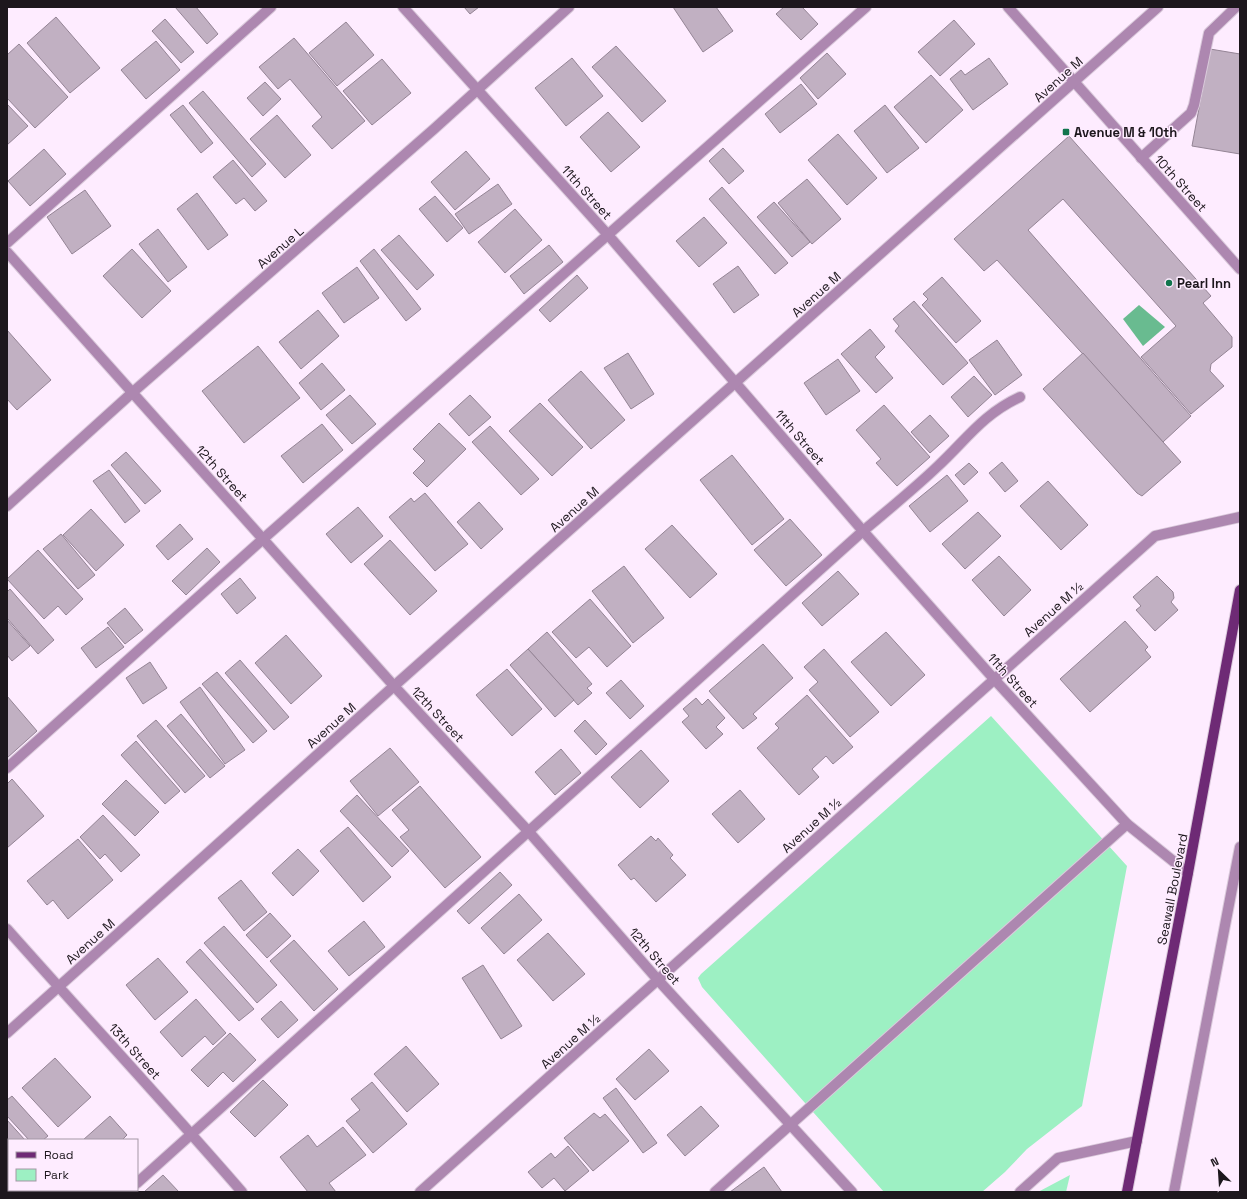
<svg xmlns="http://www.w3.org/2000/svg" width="1247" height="1199" viewBox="0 0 1247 1199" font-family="'Space Grotesk',sans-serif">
  <rect width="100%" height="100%" fill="#feecff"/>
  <g fill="#9df0c3">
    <polygon points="991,716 1127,866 1082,1106 1027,1149 1005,1172 982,1192 884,1192 702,987 698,978 701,974"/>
    <polygon points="1070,1175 1066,1192 1038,1192"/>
  </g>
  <polygon fill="#69bb90" points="1139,305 1165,327 1143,346 1123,319"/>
  <g fill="#c1b0c2" stroke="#948495">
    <polygon points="175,7 196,7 218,34 207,44"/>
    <polygon points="464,7 479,7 470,14"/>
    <polygon points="673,7 716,7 733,31 703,52"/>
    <polygon points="784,7 802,7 818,24 801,40 776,14"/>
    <polygon points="56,17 100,68 70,93 27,43"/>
    <polygon points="165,19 194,52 181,63 152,31"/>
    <polygon points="954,20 975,44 940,76 918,52"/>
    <polygon points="346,22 374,55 337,86 309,53"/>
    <polygon points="294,38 365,121 332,149 312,126 322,117 290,79 278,89 259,67"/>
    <polygon points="156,41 180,70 146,99 121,70"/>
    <polygon points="19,44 68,97 35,128 7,98 7,55"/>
    <polygon points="616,46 666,101 642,122 592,67"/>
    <polygon points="1210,49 1240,54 1240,154 1192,146"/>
    <polygon points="827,53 846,74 818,99 800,78"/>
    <polygon points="572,58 603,96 566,126 535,88"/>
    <polygon points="989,58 1008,84 973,110 950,79 961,70 965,75"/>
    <polygon points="382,59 411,93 372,125 343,91"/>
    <polygon points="931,75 963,110 926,143 894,107"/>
    <polygon points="265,82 281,99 263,116 247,98"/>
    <polygon points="801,84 817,104 780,133 765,114"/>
    <polygon points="203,91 266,164 252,177 189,103"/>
    <polygon points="7,104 28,126 7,145"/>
    <polygon points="183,105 213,143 201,153 170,115"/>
    <polygon points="885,105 919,148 887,173 854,131"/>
    <polygon points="608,112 640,147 611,172 580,137"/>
    <polygon points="277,115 311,155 285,178 250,139"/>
    <polygon points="838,134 877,178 847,205 808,160"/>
    <polygon points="1069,136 1211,296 1203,303 1232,337 1232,347 1211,364 1210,371 1224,386 1191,414 1141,357 1176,326 1063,199 1028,230 1191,416 1163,442 997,260 984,271 954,239"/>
    <polygon points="723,148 744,171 729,184 709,161"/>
    <polygon points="44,149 66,174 30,206 8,181"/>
    <polygon points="466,151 490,179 455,210 431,182"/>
    <polygon points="233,160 267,201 255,211 244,198 236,204 213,177"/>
    <polygon points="807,179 841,219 812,244 778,203"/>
    <polygon points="498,184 512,204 469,234 455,214"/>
    <polygon points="722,187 788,263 775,274 709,199"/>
    <polygon points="85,190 111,226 72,254 47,217"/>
    <polygon points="197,193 228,235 208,250 177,209"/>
    <polygon points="435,196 463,228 447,242 419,209"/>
    <polygon points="774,202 810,242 792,257 757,217"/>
    <polygon points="515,209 542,240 505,273 478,242"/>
    <polygon points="704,217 727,243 699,267 676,241"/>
    <polygon points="158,229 187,267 168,282 139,244"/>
    <polygon points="399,235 434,275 417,290 381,250"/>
    <polygon points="549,245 563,262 524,294 510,276"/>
    <polygon points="132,249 171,291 142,318 103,276"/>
    <polygon points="374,249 421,309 406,321 360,261"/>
    <polygon points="738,266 759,295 734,313 713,284"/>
    <polygon points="357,267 379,298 344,323 322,293"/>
    <polygon points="577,275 588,288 550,322 539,310"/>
    <polygon points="942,277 981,321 956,343 922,305 928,299 923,294"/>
    <polygon points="914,301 968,363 943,385 895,331 899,326 893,319"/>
    <polygon points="318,310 339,336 301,369 279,342"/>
    <polygon points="870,329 885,347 875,357 893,378 876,393 841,354"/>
    <polygon points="7,330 51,380 17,410 7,399"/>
    <polygon points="997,340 1022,375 995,395 969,360"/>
    <polygon points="258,346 300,398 244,443 202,391"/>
    <polygon points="628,353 654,394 631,409 604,368"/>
    <polygon points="1083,353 1181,462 1142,496 1137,493 1043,389"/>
    <polygon points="838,359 860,391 826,415 804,383"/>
    <polygon points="322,363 345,390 321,410 299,383"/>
    <polygon points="581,371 625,420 591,449 548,400"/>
    <polygon points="974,376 992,395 968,417 951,397"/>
    <polygon points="350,395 376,424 352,444 326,415"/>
    <polygon points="470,395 491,417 469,436 449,414"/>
    <polygon points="540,403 583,447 552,476 509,431"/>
    <polygon points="884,405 930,457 897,486 876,463 881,459 856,430"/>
    <polygon points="930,415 949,436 930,453 911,432"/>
    <polygon points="439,423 466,449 427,487 413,473 425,461 413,449"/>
    <polygon points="322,424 343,450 303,483 281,456"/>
    <polygon points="490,426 539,479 521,495 472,442"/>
    <polygon points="126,452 161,491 145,504 111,465"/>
    <polygon points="732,455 784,519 752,545 700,480"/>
    <polygon points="1002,462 1018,481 1005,492 989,473"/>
    <polygon points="969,463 978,472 964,485 955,475"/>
    <polygon points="109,470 140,511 125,523 93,481"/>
    <polygon points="947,475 968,501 930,532 909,506"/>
    <polygon points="1048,481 1088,525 1061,550 1020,506"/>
    <polygon points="425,493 468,544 435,571 389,517 411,498 414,502"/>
    <polygon points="479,502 503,529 481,549 457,522"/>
    <polygon points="358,507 383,536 351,563 326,534"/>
    <polygon points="91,509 124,545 96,571 63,535"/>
    <polygon points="978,512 1001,536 965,569 942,544"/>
    <polygon points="790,519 822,555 786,586 754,550"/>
    <polygon points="180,524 193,539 168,560 156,546"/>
    <polygon points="672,525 717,574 690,598 645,549"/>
    <polygon points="61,534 95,575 78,589 43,549"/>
    <polygon points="390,540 437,591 410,615 364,564"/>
    <polygon points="207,548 220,562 186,595 172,581"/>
    <polygon points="38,550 83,599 66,615 58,606 44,619 7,579"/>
    <polygon points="999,556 1031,590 1004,616 972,580"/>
    <polygon points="624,566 664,618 633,643 592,591"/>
    <polygon points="838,571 859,594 822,626 802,603"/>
    <polygon points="1157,576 1173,592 1174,598 1171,602 1178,610 1155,631 1136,610 1141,606 1133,597"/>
    <polygon points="240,578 256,598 237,614 221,594"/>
    <polygon points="10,589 54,640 38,654 7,618 7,592"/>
    <polygon points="590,599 631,646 607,667 589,647 576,658 552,632"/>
    <polygon points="125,608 143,630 125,644 107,623"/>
    <polygon points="7,620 30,646 12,661 7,655"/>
    <polygon points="1125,621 1148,647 1145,650 1151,657 1090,712 1060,679"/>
    <polygon points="108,627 124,647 96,668 81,648"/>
    <polygon points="547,632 592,684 587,688 592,693 578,705 528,649"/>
    <polygon points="886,632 925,675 891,706 851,662"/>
    <polygon points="286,635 322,676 291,704 255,663"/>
    <polygon points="763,644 793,678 753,714 757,718 743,729 709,691"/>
    <polygon points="528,649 574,700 555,717 510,665"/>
    <polygon points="824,649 879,712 850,737 809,690 818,682 804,667"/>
    <polygon points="240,660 289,717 274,730 225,673"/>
    <polygon points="150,662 167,688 143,704 126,678"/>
    <polygon points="507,669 542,709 512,736 476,695"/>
    <polygon points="217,672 267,731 253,743 202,684"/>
    <polygon points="621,680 644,706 630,719 606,693"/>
    <polygon points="200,687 245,750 225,764 180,702"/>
    <polygon points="807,695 853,747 833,764 826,756 812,769 819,777 799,795 757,748 779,728 775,724"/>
    <polygon points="7,696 37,731 7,758"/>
    <polygon points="696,698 702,705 708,699 725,718 716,727 723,734 706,749 682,722 689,716 683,709"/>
    <polygon points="181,714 225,766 210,778 167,726"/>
    <polygon points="156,720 205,776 185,793 137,736"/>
    <polygon points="585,720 607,744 596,755 574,731"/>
    <polygon points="136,741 180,791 165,804 121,755"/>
    <polygon points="390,748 419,782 378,816 350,781"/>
    <polygon points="561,749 581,773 555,795 535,772"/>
    <polygon points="641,750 669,781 640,808 611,777"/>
    <polygon points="12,779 44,816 7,848 7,784"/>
    <polygon points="126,780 159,812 135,836 102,804"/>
    <polygon points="420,786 481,857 445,888 400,837 409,830 392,810"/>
    <polygon points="740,790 765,819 738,843 712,814"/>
    <polygon points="357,795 409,851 392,867 340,811"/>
    <polygon points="103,815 140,855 121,872 105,854 100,859 80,837"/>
    <polygon points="348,827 391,877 363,902 320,851"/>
    <polygon points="651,836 656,841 658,838 673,855 670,858 686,875 656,902 634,878 631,880 618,865"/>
    <polygon points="78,839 113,880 68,919 53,900 47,905 27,881"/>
    <polygon points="298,849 319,871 293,896 272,873"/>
    <polygon points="500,872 512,885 469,924 457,911"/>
    <polygon points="241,880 267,912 244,931 218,898"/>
    <polygon points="519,894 542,920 504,954 481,928"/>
    <polygon points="270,913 291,936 267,958 246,935"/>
    <polygon points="364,921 385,947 349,976 328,951"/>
    <polygon points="224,926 277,985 257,1003 204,943"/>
    <polygon points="548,933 585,974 553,1001 517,960"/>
    <polygon points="294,940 338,989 314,1011 270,961"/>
    <polygon points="200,949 254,1009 239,1021 186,962"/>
    <polygon points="158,958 188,992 155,1020 126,985"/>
    <polygon points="483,965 522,1026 501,1039 462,978"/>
    <polygon points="196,999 226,1033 213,1045 205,1036 182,1057 160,1032"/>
    <polygon points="281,1001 298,1020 278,1038 261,1019"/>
    <polygon points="230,1033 256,1060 233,1082 223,1072 208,1087 191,1070"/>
    <polygon points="406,1046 439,1084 407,1112 374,1074"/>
    <polygon points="649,1049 669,1071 635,1100 616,1079"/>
    <polygon points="55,1058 91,1097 58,1127 22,1088"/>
    <polygon points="263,1080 288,1105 255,1137 230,1112"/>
    <polygon points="372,1082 407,1124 373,1153 346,1121 360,1110 351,1099"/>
    <polygon points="616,1088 657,1143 643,1153 603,1098"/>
    <polygon points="12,1096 48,1136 43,1140 29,1140 7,1116 7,1100"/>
    <polygon points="701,1106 719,1126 685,1156 667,1135"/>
    <polygon points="594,1113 600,1118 605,1114 629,1141 593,1171 564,1138"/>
    <polygon points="110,1116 127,1135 122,1140 83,1140"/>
    <polygon points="7,1120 25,1140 9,1140 9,1155 7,1153"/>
    <polygon points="343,1127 366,1155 329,1183 336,1192 308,1192 280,1157 308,1135 317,1147"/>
    <polygon points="568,1146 589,1171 565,1191 554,1178 542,1188 528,1172 551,1153 555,1158"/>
    <polygon points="7,1159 9,1161 9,1190 34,1190 36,1192 7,1192"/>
    <polygon points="764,1167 782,1192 730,1192"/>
    <polygon points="163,1175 179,1192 144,1192"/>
  </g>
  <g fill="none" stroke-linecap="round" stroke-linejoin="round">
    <g stroke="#dacadb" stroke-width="12">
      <g id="minor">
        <polyline points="403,7 609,236 863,531 994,679 1127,824 1188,873"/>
        <polyline points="1008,7 1240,269"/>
        <polyline points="1141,158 1191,113 1194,105 1209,33 1236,7"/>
        <polyline points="7,243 271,7"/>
        <polyline points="7,252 394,686 529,832 658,980 852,1192"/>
        <polyline points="7,506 133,392 434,129 569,7"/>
        <polyline points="7,768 263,539 866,7"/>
        <path d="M 7,929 C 85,1017 165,1103 242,1192"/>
        <polyline points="7,1033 394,686 1158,7"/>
        <path d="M 137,1183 L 863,531 C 888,510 914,489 938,466 C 966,440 983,414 1020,397"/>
        <polyline points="127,1192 129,1190"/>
        <polyline points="420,1192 1155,536 1240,517"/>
        <polyline points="715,1192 1127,824"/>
        <polyline points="1020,1192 1058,1158 1137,1141"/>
        <polyline points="1174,1192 1240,847"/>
      </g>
    </g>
    <g stroke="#dacadb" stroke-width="12">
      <polyline id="major" points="1127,1192 1188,873 1240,590"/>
    </g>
    <use href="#minor" stroke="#ad87b0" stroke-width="10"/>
    <use href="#major" stroke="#6e2a75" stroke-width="10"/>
  </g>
  <g fill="#11754d" stroke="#feecff" stroke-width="1.5">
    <rect x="1062" y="128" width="8" height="8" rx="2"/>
    <circle cx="1169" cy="283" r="4"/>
  </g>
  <g text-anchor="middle" stroke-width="3" stroke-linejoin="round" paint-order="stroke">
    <g font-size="13" fill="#1d171d" stroke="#feecff">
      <text transform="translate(1058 79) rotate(-42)" y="5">Avenue M</text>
      <text transform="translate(1181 183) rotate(48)" y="5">10th Street</text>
      <text transform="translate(587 192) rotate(48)" y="5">11th Street</text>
      <text transform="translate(280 247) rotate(-41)" y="5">Avenue L</text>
      <text transform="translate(816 294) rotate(-42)" y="5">Avenue M</text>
      <text transform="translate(800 437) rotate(49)" y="5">11th Street</text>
      <text transform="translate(222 473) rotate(48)" y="5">12th Street</text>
      <text transform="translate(574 509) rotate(-42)" y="5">Avenue M</text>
      <text transform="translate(1053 609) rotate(-42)" y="5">Avenue M ½</text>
      <text transform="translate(1013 680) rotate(48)" y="5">11th Street</text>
      <text transform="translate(438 714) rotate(47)" y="5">12th Street</text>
      <text transform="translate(331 725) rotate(-42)" y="5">Avenue M</text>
      <text transform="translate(811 825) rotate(-42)" y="5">Avenue M ½</text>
      <text transform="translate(1172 889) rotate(-79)" y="5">Seawall Boulevard</text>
      <text transform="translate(90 941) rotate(-42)" y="5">Avenue M</text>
      <text transform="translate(655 956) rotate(49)" y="5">12th Street</text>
      <text transform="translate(570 1041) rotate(-42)" y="5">Avenue M ½</text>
      <text transform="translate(135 1051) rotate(48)" y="5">13th Street</text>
    </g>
    <g font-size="13" font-weight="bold" fill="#1d171d" stroke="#feecff" text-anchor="start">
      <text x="1074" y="137">Avenue M &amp; 10th</text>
      <text x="1177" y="288">Pearl Inn</text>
    </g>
  </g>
  <rect width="1247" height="1199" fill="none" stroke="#1d171d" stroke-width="16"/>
  <rect x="8" y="1139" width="130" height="52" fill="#feecff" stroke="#a497a5"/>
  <rect x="16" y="1152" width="20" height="6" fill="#6e2a75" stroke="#a497a5"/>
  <text x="44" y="1159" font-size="12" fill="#1d171d">Road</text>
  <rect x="16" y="1169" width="20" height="12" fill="#9df0c3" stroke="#a497a5"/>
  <text x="44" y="1179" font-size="12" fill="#1d171d">Park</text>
  <g transform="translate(1219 1171) rotate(335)" stroke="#feecff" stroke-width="3" paint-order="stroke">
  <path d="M0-3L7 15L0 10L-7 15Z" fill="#1d171d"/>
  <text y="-6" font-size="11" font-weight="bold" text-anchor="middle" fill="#1d171d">N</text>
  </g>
</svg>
